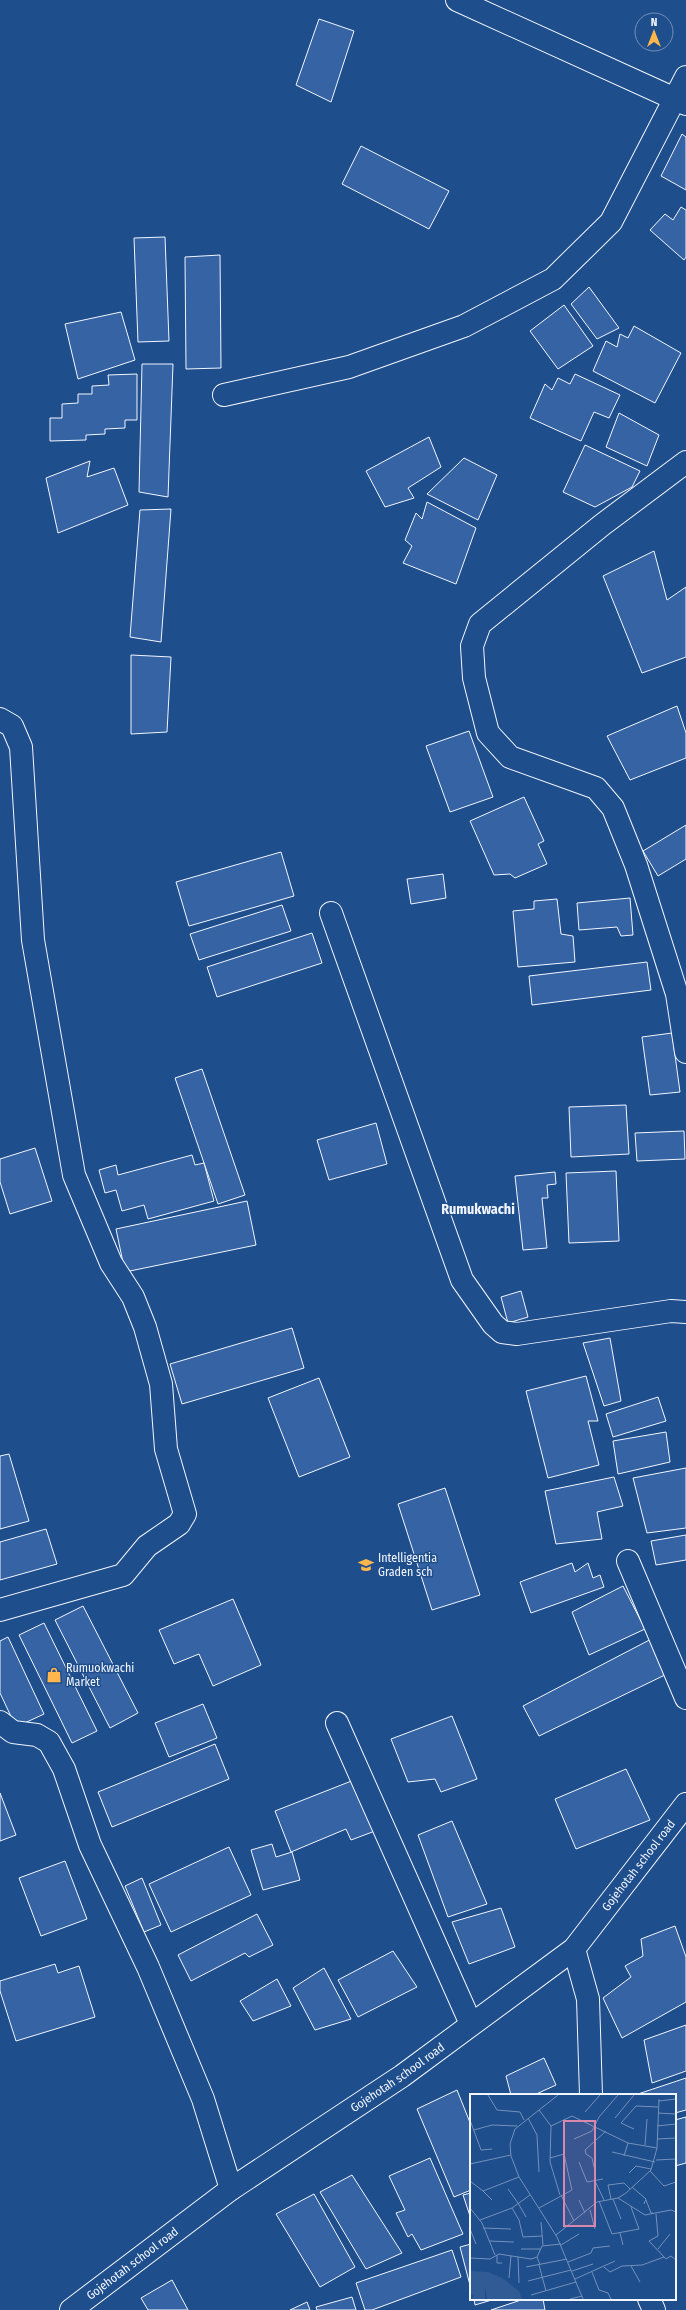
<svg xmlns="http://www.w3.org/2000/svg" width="686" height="2310" viewBox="0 0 686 2310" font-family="'Fira Sans Condensed',sans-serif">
  <rect width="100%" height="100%" fill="#1f4e8c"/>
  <g fill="#3563a3" stroke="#f2f6ff">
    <polygon points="319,19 354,31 331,102 296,85"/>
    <polygon points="682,134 686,137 686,190 661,176"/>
    <polygon points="361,146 449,191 429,229 342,184"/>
    <polygon points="681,207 686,210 686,257 684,260 650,230 665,214 673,220"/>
    <polygon points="165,237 169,341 138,342 134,238"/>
    <polygon points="220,255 221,368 186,369 185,257"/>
    <polygon points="589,287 619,328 597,339 571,304"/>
    <polygon points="564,305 593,346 558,369 530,331"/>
    <polygon points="121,312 135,360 78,379 65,324"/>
    <polygon points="634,326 681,353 655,403 593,371 606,341 617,347 620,334 628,338"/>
    <polygon points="142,364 173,364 168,497 139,492"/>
    <polygon points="137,374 137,420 125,420 125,428 105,429 105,434 86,435 86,440 50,441 50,418 62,418 62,404 78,403 78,394 92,394 92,386 109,385 108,375"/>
    <polygon points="575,374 620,395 609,418 594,412 581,441 530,418 545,384 552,390 558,378 570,384"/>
    <polygon points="619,413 659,435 647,466 606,447"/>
    <polygon points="429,437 441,467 408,488 414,498 385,507 366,471"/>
    <polygon points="585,445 640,471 632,487 595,507 563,492"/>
    <polygon points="464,458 497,475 478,520 427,494"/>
    <polygon points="90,461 87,477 114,468 128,505 58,533 46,478"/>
    <polygon points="427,502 476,528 456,584 403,563 412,546 405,540 416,513 422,519"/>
    <polygon points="171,509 161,642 130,637 140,510"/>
    <polygon points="654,551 667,600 686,587 686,657 642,673 603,576"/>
    <polygon points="131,655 171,657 167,732 131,734"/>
    <polygon points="677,706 686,733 686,758 630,780 607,736"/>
    <polygon points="469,731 493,797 450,812 426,746"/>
    <polygon points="524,797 544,841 538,844 547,864 515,878 510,874 494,875 470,821"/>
    <polygon points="686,825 686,859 658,876 643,851"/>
    <polygon points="281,852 294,896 189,926 176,882"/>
    <polygon points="443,874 446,898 411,904 407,879"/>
    <polygon points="630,898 633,935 621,936 617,927 579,930 577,903"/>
    <polygon points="557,899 561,934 573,936 575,962 518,967 513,911 534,909 534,901"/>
    <polygon points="282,905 291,931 199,960 190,934"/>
    <polygon points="312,933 322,963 217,997 207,967"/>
    <polygon points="647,962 651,990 532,1005 529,976"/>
    <polygon points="672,1033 680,1092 650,1095 642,1037"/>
    <polygon points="202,1069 245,1195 218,1204 175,1078"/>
    <polygon points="626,1105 629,1154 571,1157 569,1107"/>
    <polygon points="376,1123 387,1164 329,1180 317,1140"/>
    <polygon points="684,1131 685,1159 637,1161 635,1133"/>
    <polygon points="35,1148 52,1201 10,1214 0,1182 0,1159"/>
    <polygon points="192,1155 195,1165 204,1163 214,1201 148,1219 144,1205 122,1211 116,1190 105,1193 99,1170 116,1165 118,1175"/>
    <polygon points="616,1171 619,1241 569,1243 566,1173"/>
    <polygon points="555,1172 556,1184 547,1185 548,1198 542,1198 547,1248 523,1250 515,1176"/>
    <polygon points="247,1201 256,1245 125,1272 116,1229"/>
    <polygon points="521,1291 528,1317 508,1323 501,1297"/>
    <polygon points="292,1328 304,1368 182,1404 170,1364"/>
    <polygon points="610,1338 621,1401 604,1406 583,1343"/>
    <polygon points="586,1376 598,1421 588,1421 599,1465 548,1478 526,1391"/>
    <polygon points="319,1378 350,1457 299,1477 268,1398"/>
    <polygon points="658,1397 666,1421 613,1437 606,1414"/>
    <polygon points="666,1432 670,1462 618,1474 613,1441"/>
    <polygon points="9,1454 29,1521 0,1529 0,1456"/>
    <polygon points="686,1468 686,1528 647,1533 633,1478"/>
    <polygon points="614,1477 623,1506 597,1512 602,1539 556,1544 545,1491"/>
    <polygon points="445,1488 480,1595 432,1610 398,1504"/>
    <polygon points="46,1529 57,1564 0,1580 0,1542"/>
    <polygon points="686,1535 686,1560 656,1565 651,1541"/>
    <polygon points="572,1563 575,1572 588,1563 593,1578 600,1575 604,1587 531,1613 520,1582"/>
    <polygon points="623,1586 645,1629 589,1655 572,1612"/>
    <polygon points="233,1599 261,1665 213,1686 199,1654 174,1664 159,1630"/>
    <polygon points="83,1606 138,1713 110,1728 55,1620"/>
    <polygon points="44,1623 97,1731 72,1743 19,1635"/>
    <polygon points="657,1636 671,1672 539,1736 523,1706"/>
    <polygon points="8,1637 44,1714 16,1727 0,1693 0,1641"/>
    <polygon points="203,1704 217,1738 169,1757 155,1723"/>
    <polygon points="452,1716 477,1779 441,1792 435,1779 408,1782 391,1739"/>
    <polygon points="215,1744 229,1779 112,1827 98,1792"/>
    <polygon points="626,1769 650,1820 576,1849 555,1799"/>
    <polygon points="354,1780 375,1831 351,1840 346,1829 291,1852 275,1811"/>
    <polygon points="0,1793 16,1835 0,1841"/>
    <polygon points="452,1821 487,1904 448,1917 418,1835"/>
    <polygon points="272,1844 276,1857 292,1852 300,1880 263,1890 251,1850"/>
    <polygon points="229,1847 251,1895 171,1932 149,1884"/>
    <polygon points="65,1861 87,1919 41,1936 19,1878"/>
    <polygon points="142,1878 161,1925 144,1932 125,1886"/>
    <polygon points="501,1908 515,1947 469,1964 452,1922"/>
    <polygon points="257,1914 273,1945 249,1957 245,1953 191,1981 178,1955"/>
    <polygon points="675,1926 686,1957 686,2002 622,2038 603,1998 631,1977 625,1966 643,1956 641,1939"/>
    <polygon points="393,1951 417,1987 358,2017 338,1980"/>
    <polygon points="55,1964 58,1973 79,1966 95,2017 16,2041 0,1991 0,1981"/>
    <polygon points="324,1968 351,2019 315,2030 293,1988"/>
    <polygon points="277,1979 291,2006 253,2021 240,2001"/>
    <polygon points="686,2025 686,2071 652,2083 644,2040"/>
    <polygon points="544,2058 556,2085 534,2095 511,2095 506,2076"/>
    <polygon points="686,2078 686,2110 675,2113 675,2095 635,2095"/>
    <polygon points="457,2090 471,2125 471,2190 454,2197 417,2109"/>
    <polygon points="686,2117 686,2163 675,2166 675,2120"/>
    <polygon points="430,2158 463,2234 421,2250 412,2234 408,2237 396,2213 405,2210 389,2176"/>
    <polygon points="352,2175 402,2253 366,2269 320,2192"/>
    <polygon points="471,2193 471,2219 463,2195"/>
    <polygon points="314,2194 355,2267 320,2287 276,2214"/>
    <polygon points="471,2244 471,2289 460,2247"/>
    <polygon points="452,2250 461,2277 372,2310 365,2310 356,2283"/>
    <polygon points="172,2280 188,2310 148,2310 141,2298"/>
    <polygon points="352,2297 356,2310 317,2310 316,2307"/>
    <polygon points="474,2299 495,2299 475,2305"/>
    <polygon points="524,2299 543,2299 545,2310 491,2310"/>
    <polygon points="307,2302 310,2310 290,2310"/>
  </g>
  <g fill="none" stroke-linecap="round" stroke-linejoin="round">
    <g stroke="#f2f6ff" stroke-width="24">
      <g id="street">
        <polyline points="457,0 686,104"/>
        <polyline points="224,395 349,367 464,326 553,279 611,222 686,77"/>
        <polyline points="686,462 602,525 480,624 472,646 474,678 488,733 510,757 596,788 613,808 636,865 677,994 686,1052"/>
        <polyline points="0,719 12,726 21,747 33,940 74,1175 111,1263 133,1297 145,1327 161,1384 166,1449 185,1514 179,1524 147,1546 123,1575 0,1610"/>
        <polyline points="331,913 462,1280 493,1324 502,1332 517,1334 671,1311 686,1312"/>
        <polyline points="628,1561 686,1698"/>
        <polyline points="0,1722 13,1732 37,1735 49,1742 64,1769 90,1845 148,1967 203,2099 231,2189"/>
        <polyline points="337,1723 471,2024"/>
        <polyline points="574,1949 588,1999 591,2095"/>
        <polyline points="649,2299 654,2310"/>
        <path id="s1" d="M 71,2310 L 231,2189 L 402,2076 L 574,1949 L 686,1804"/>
      </g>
    </g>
    <use href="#street" stroke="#1f4e8c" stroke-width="22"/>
  </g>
  <defs>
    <g id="school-bare" transform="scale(1.2)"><path d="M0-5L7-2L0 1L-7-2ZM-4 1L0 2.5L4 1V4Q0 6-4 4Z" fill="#ffb74d" stroke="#1f4e8c" stroke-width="2.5" paint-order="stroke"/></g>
    <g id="shop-bare" transform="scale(1.2)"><path d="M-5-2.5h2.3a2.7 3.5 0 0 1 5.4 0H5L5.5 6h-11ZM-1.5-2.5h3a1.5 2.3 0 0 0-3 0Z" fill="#ffb74d" stroke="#1f4e8c" stroke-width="2.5" paint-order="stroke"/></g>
  </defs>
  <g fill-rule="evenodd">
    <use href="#school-bare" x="366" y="1565"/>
    <use href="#shop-bare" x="54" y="1675"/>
  </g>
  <g text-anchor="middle" stroke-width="3" stroke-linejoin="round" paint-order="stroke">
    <g font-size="12" fill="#f2f6ff" stroke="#1f4e8c" text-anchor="start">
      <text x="378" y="1562">Intelligentia<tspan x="378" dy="14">Graden sch</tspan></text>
      <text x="66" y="1672">Rumuokwachi<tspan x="66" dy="14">Market</tspan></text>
    </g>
    <g font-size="12" fill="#f2f6ff" stroke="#1f4e8c">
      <text dy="4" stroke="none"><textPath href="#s1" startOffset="725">Gojehotah school road</textPath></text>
      <text dy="4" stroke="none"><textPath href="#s1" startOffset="401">Gojehotah school road</textPath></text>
      <text dy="4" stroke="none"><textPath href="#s1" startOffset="77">Gojehotah school road</textPath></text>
    </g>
    <g font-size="14" font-weight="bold" fill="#f2f6ff" stroke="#1f4e8c">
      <text x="478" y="1214">Rumukwachi</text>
    </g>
  </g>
  <g transform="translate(470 2094)">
    <rect width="206" height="206" fill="#1f4e8c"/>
    <path d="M 0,177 L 18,178 L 32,184 L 49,197 L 52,205 L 17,205 L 15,191 L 15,205 L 1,205 L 4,202 L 0,200 Z" fill="#305b95"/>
    <path fill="none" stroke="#7391ba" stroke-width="1" d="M 18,1 L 27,16 L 50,18 L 54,26M 88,1 L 45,35 L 40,50 L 41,62 L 49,83 L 87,143 L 113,205M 189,7 L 206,5M 69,16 L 81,32 L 80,68 L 90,101M 115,18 L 130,1M 188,19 L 206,20M 58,24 L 67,41 L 69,78M 145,24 L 164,1M 0,26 L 11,56 L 22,55M 81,32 L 102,22 L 158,49 L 187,54M 187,32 L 206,30M 164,35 L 151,29 L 166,12 L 188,13M 4,36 L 22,31 L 47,32M 104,45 L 122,37 L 129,23 L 148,1M 187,45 L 206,44M 175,51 L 177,25M 142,58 L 185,68M 154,62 L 158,49M 186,66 L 206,65M 109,68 L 117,88 L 133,85M 0,70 L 41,61M 125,77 L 122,64 L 116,60 L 115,56 L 136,37M 180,77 L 194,92 L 206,88M 159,79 L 166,72 L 181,75M 0,87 L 13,97M 125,87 L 134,106M 162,93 L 176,105 L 174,110M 38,95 L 48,109M 60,101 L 42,114 L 49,126 L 53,143 L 72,142M 91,101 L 104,127M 148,104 L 175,121 L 201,116 L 206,118M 141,105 L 138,91 L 154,89 L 160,95M 143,105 L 151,125M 22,106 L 13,97 L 49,83M 109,106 L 115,119M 176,106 L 181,119 L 183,119M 129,107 L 142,140 L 169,135 L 161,113M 48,109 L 56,123M 0,114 L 12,129 L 25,161M 69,114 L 102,96 L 94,60 L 80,64M 120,116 L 125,135M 186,120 L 188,142 L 179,147 L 196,165 L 201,162 L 206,166M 10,126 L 42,114M 71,128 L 73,151M 13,134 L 41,135M 0,135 L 6,150M 150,139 L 153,151M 86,141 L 127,108 L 148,104 L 156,99 L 181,76 L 187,54 L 189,5M 19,147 L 44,148M 91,151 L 109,140M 51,155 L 71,155M 188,155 L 200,140M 27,161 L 27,169 L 32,169M 48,163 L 49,189M 0,164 L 20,165 L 29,160 L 61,165 L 67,163M 98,168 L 121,159 L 123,154 L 140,152M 69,171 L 76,197M 70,171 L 67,163 L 72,152 L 91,150M 161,172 L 170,188M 56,173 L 97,165M 134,173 L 140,178 L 152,172 L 172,171 L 194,163M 102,177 L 123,170M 122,178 L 129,196 L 138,199 L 141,205M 39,184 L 41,162M 105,185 L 145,167M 58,187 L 101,176M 61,201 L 106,188M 100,205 L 112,202"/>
    <path fill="#da87ad" fill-opacity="0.15" stroke="#da87ad" stroke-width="2" d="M 94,27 L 125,27 L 125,132 L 94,132 Z"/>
    <rect width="206" height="206" fill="none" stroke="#f2f6ff" stroke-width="2"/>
  </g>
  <g transform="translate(654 32)"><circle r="19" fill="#1f4e8c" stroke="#7391ba"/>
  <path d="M0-3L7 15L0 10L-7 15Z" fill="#ffb74d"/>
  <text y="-6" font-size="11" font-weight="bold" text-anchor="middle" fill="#f2f6ff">N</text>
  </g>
</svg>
